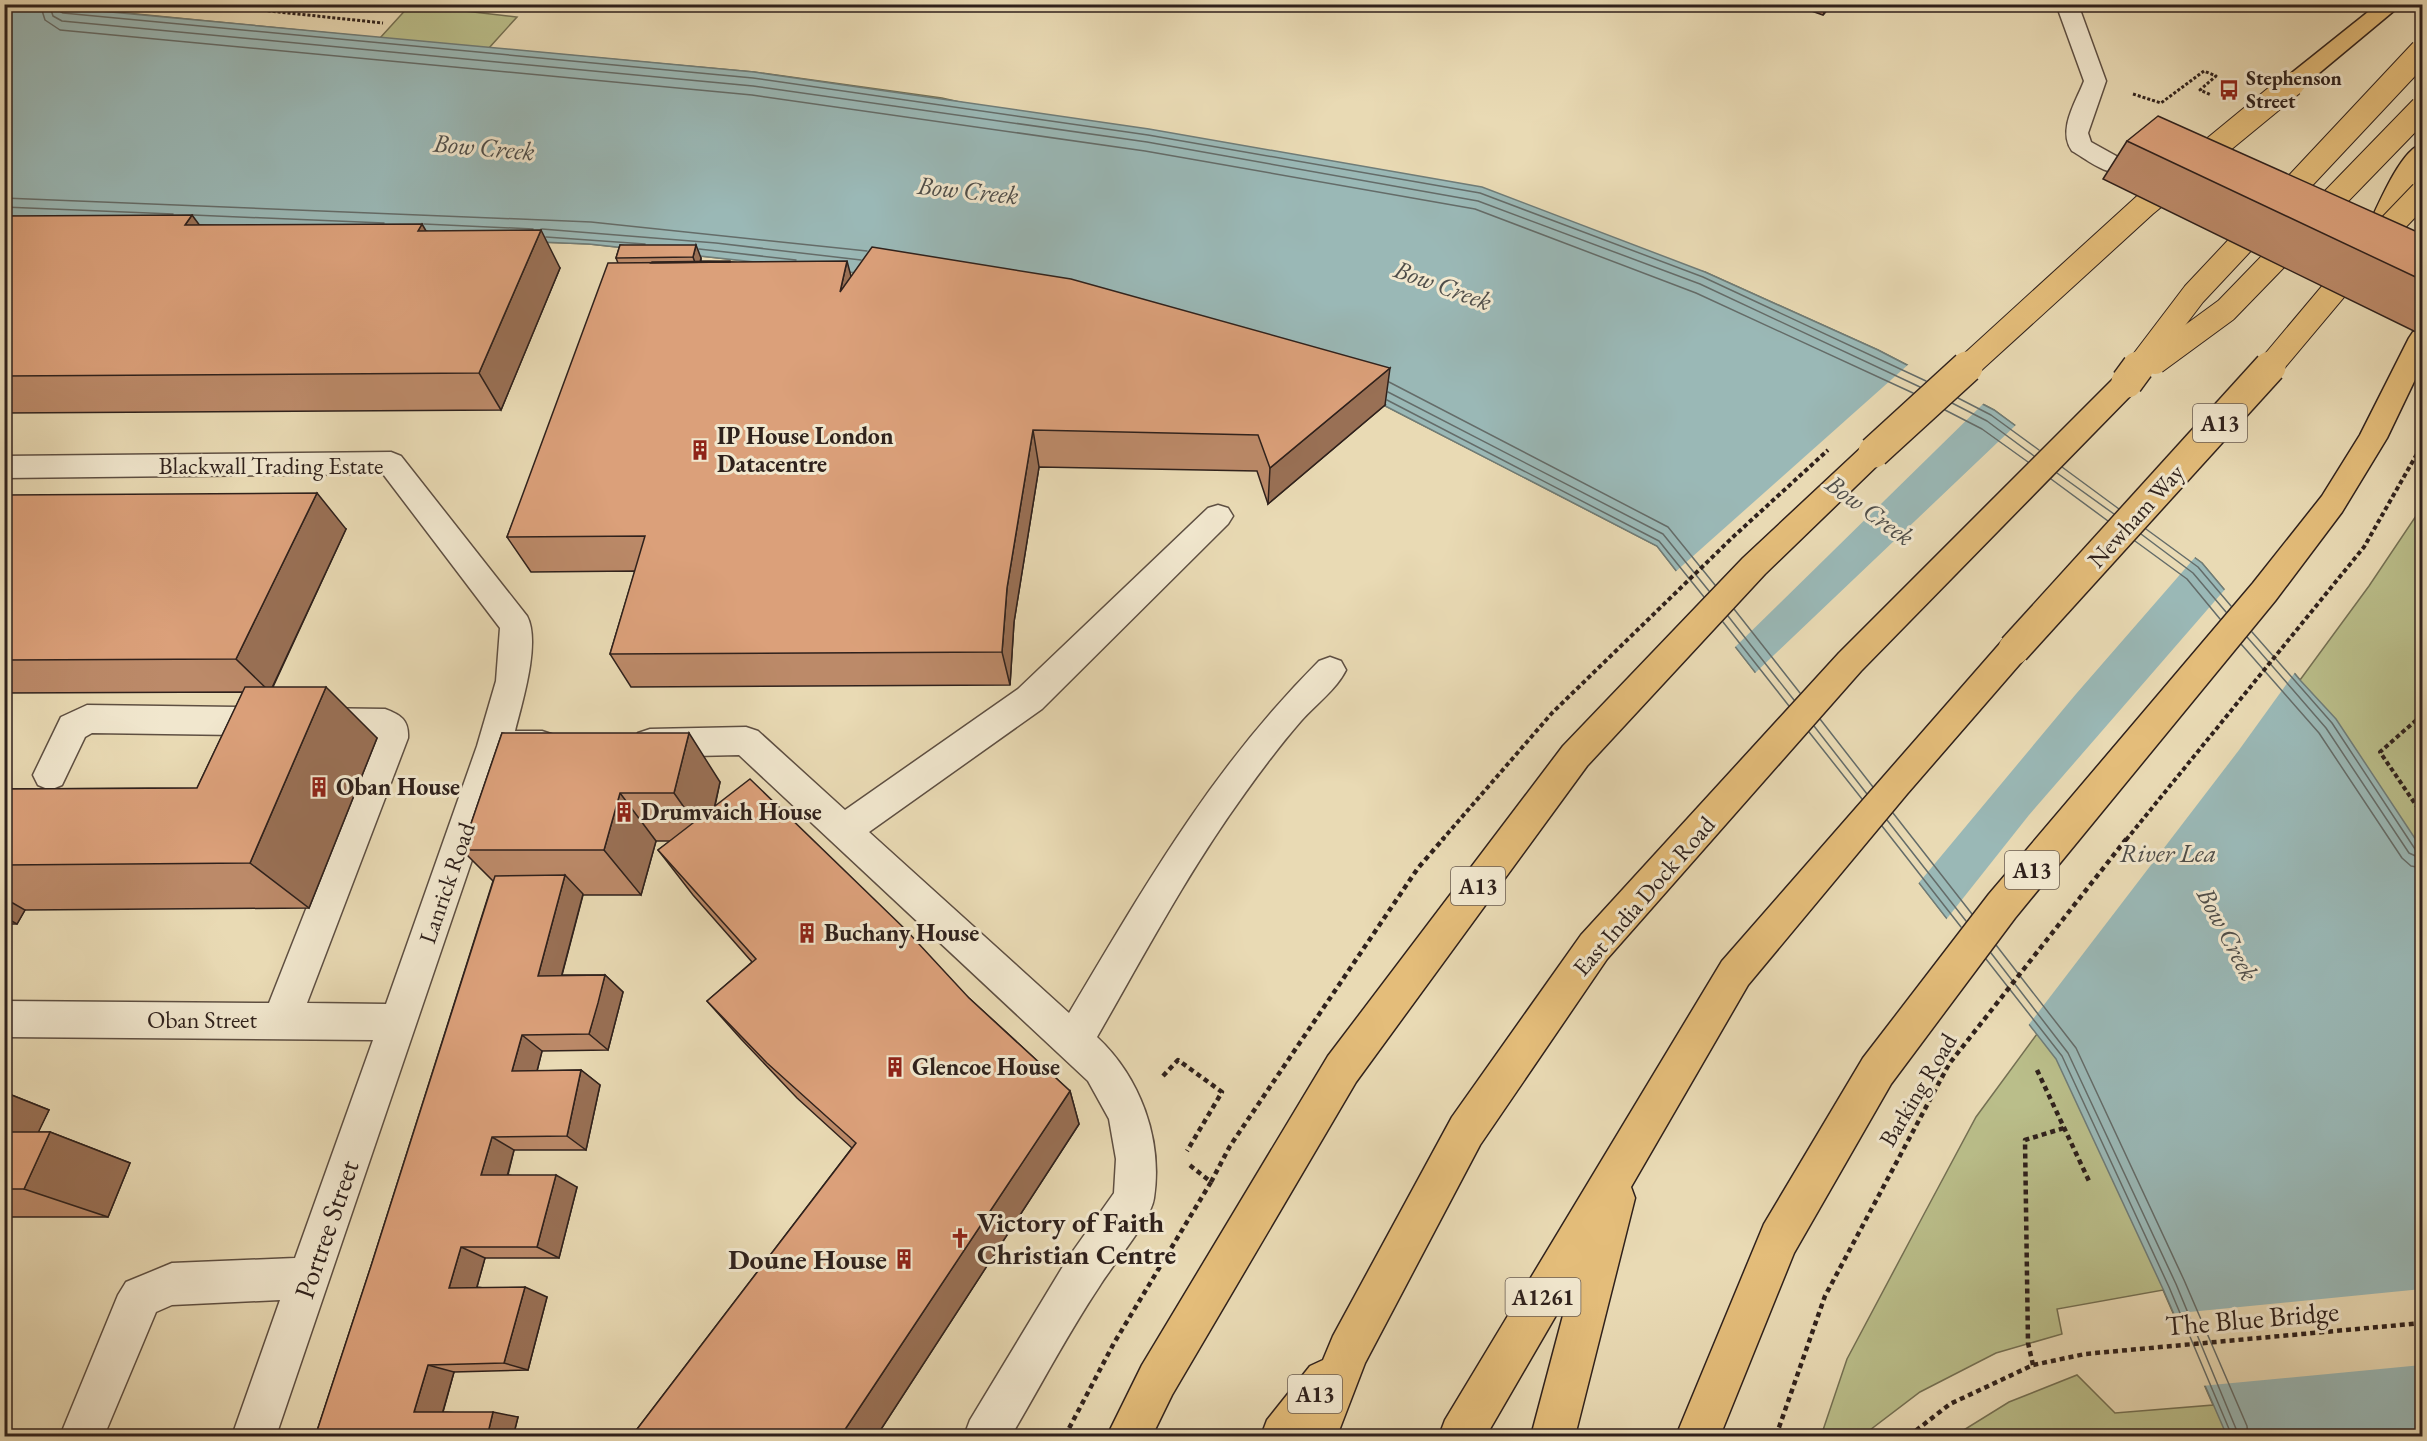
<svg xmlns="http://www.w3.org/2000/svg" width="2427" height="1441" viewBox="0 0 2427 1441" font-family="'EB Garamond',serif">
  <rect width="100%" height="100%" fill="#e9dab4"/>
  <filter id="stains"><feTurbulence type="fractalNoise" baseFrequency=".00333" numOctaves="4"/><feColorMatrix values="0 0 0 0 .2 0 0 0 0 .09 0 0 0 0 .02 0 0 0 .5 -.17"/></filter>
  <radialGradient id="worn" r=".72"><stop offset=".6" stop-color="#630" stop-opacity="0"/><stop offset="1" stop-color="#630" stop-opacity=".3"/></radialGradient>
  <g fill="#babe8a" stroke="#747053" stroke-width="1.5">
    <polygon points="35,4 380,38 410,5 433,5 430,7 517,17 489,48 754,72 942,98 1705,272 1878,350 1994,410 2202,563 2300,680 2369,586 2422,507 2422,979 2079,532 5,5"/>
    <polygon points="4,169 748,216 1684,488 2356,1436 1954,1436 2009,1402 2077,1375 2115,1413 2213,1405 2163,1290 2057,1309 2062,1334 1996,1353 1920,1392 1862,1436 1821,1436 1847,1359 1923,1216 1976,1117 2037,1034 1657,546 1366,396 867,274 589,244 5,221"/>
  </g>
  <polygon fill="#9ab8b6" stroke="#6f7c78" stroke-width="1.5" points="5,5 35,5 754,72 1149,129 1482,187 1705,272 1878,350 1994,410 2202,563 2300,680 2336,719 2422,849 2422,1436 2227,1436 2163,1289 2056,1059 1657,546 1366,396 867,274 589,244 5,221"/>
  <g fill="#e9dab4">
    <polygon points="1910,363 1985,402 1733,649 1674,573"/>
    <polygon points="2018,423 2197,555 2076,694 1917,885 1753,675"/>
    <polygon points="2227,587 2296,671 2239,750 2027,1027 1945,921 2029,815"/>
    <polygon points="2422,1289 2422,1365 2201,1386 2169,1314"/>
  </g>
  <g fill="none" stroke-linecap="round" stroke-linejoin="round">
    <g stroke="#646c69" stroke-width="1.5">
      <polyline points="40,4 45,20 60,30 752,95 1145,151 1475,209 1696,293 1913,393"/>
      <polyline points="49,4 53,16 62,21 753,86 1147,142 1478,201 1700,284 1920,387"/>
      <polyline points="57,4 58,10 63,13 753,78 1148,135 1480,193 1703,277 1926,381"/>
      <polyline points="4,198 591,222 867,251"/>
      <polyline points="4,207 173,214"/>
      <polyline points="193,215 384,223"/>
      <polyline points="424,224 533,229"/>
      <polyline points="542,229 716,243 861,260"/>
      <polyline points="546,237 645,244"/>
      <polyline points="699,249 796,260"/>
      <polyline points="1389,382 1668,527 1715,585"/>
      <polyline points="1388,392 1663,534 1709,591"/>
      <polyline points="1958,398 1991,415 2039,450"/>
      <polyline points="1387,400 1659,541 1704,597"/>
      <polyline points="1952,403 1987,421 2034,456"/>
      <polyline points="1945,410 1982,429 2028,462"/>
      <polyline points="2062,467 2119,509"/>
      <polyline points="2057,473 2114,514"/>
      <polyline points="2051,479 2108,521"/>
      <polyline points="2146,529 2198,567 2231,606"/>
      <polyline points="2141,534 2193,573 2226,612"/>
      <polyline points="2135,541 2187,579 2220,619"/>
      <polyline points="1734,609 1800,693"/>
      <polyline points="1728,616 1794,700"/>
      <polyline points="1723,622 1789,706"/>
      <polyline points="2252,632 2332,723 2415,849 2422,852"/>
      <polyline points="2247,637 2326,728 2409,853 2422,859"/>
      <polyline points="2241,644 2319,733 2402,858 2411,866 2422,868"/>
      <polyline points="1820,719 1873,787"/>
      <polyline points="1814,726 1867,794"/>
      <polyline points="1809,732 1862,799"/>
      <polyline points="1893,813 1972,914"/>
      <polyline points="1887,820 1966,921"/>
      <polyline points="1882,826 1961,927"/>
      <polyline points="1996,945 2076,1048 2184,1280 2247,1426 2248,1436"/>
      <polyline points="1991,953 2068,1053 2176,1284 2239,1436"/>
      <polyline points="1986,959 2062,1056 2169,1287 2232,1436"/>
    </g>
    <g stroke="#5e4f42" stroke-width="3">
      <g id="minor">
        <path d="M 2056,4 L 2078,4 L 2106,81 L 2088,133 L 2091,142 L 2127,162 L 2130,167 L 2127,172 C 2107,177 2088,160 2072,151 C 2057,130 2076,102 2084,81 Z"/>
        <path d="M 391,452 L 401,456 L 527,616 C 541,642 522,703 515,731 L 542,731 L 554,735 L 559,745 L 554,755 L 542,759 L 506,760 L 276,1436 L 232,1436 L 280,1300 L 172,1305 L 156,1312 L 104,1436 L 60,1436 L 118,1295 L 126,1282 L 172,1263 L 295,1258 L 373,1040 L 4,1037 L 4,1001 L 269,1003 L 374,737 L 92,733 L 85,737 L 62,785 L 50,790 L 38,785 L 33,775 L 61,717 L 87,705 L 385,709 C 401,715 409,720 408,738 L 307,1003 L 386,1004 L 477,746 L 496,681 L 500,628 L 383,474 L 4,478 L 4,456 Z"/>
        <path d="M 1218,505 L 1228,508 L 1233,516 L 1228,524 L 1042,709 L 869,832 L 1069,1013 C 1146,884 1212,768 1319,661 L 1330,657 L 1341,661 L 1346,670 C 1336,690 1316,704 1301,721 C 1281,744 1263,768 1245,793 C 1189,870 1144,955 1097,1037 C 1140,1077 1163,1139 1154,1198 C 1151,1221 1112,1265 1099,1287 C 1067,1335 1040,1387 1011,1436 L 964,1436 L 970,1420 L 1068,1258 L 1114,1193 L 1116,1159 L 1109,1119 L 1088,1081 L 739,755 L 650,757 L 638,753 L 633,743 L 638,733 L 650,729 L 746,727 L 758,731 L 845,810 L 1018,689 L 1208,508 Z"/>
      </g>
    </g>
    <g stroke="#2f211c" stroke-width="3">
      <g id="highway">
        <polygon points="2378,4 2402,4 2300,89 2284,89 2281,84 2284,79"/>
        <path d="M 2422,144 L 2422,167 L 2386,244 L 2382,250 L 2373,252 L 2364,250 L 2360,244 C 2372,221 2398,150 2422,144 Z"/>
        <polygon points="2422,329 2422,365 2387,438 2342,512 2275,601 2015,918 1891,1084 1794,1253 1720,1436 1676,1436 1764,1224 1863,1058 1989,894 2253,583 2322,496 2360,435 2409,338 2413,332"/>
        <polygon points="2127,372 2137,375 2141,382 2137,389 1861,671 1607,959 1480,1145 1365,1363 1337,1436 1261,1436 1267,1420 1310,1366 1323,1360 1333,1336 1452,1117 1581,935 1839,653 2117,375"/>
        <polygon points="1874,442 1884,445 1888,452 1884,459 1765,574 1587,766 1356,1082 1172,1395 1152,1436 1107,1436 1142,1365 1328,1056 1563,746 1743,558 1864,445"/>
        <polygon points="2014,636 2025,640 2030,649 2025,658 1907,794 1748,985 1631,1187 1635,1198 1575,1436 1531,1436 1569,1293 1486,1436 1439,1436 1445,1420 1722,961 2003,640"/>
      </g>
    </g>
    <g stroke="#2f211c" stroke-width="3" stroke-dasharray="3 2" stroke-linecap="butt">
      <polyline points="203,4 383,23"/>
      <polyline points="2133,94 2161,103 2204,71 2216,76 2200,90 2211,95"/>
    </g>
    <g stroke="#2f211c" stroke-width="4" stroke-dasharray="4.5 3" stroke-linecap="butt">
      <polyline points="2422,715 2380,752 2422,814"/>
      <polyline points="2126,840 2364,547 2422,445"/>
    </g>
    <g stroke="#2f211c" stroke-width="4.5" stroke-dasharray="5 4" stroke-linecap="butt">
      <polyline points="2037,1070 2089,1181"/>
      <polyline points="1163,1076 1178,1060 1222,1092 1187,1151"/>
      <polyline points="2033,1365 2028,1343 2025,1140 2064,1128"/>
      <polyline points="1065,1436 1114,1343 1211,1182 1187,1163"/>
      <polyline points="1776,1436 1825,1296 1949,1064 2127,838"/>
      <polyline points="1909,1436 1950,1404 2033,1365 2085,1354 2422,1323"/>
    </g>
    <use href="#minor" fill="#f1e7ce" fill-rule="evenodd"/>
    <use href="#highway" fill="#e4bd7a" fill-rule="evenodd"/>
    <g stroke="#2f211c" stroke-width="26" stroke-linecap="butt">
      <g id="highway-bridge-far1">
        <polyline points="2155,362 2226,310 2422,108"/>
        <polyline points="1965,369 2146,204 2292,84"/>
        <polyline points="2137,369 2194,294 2422,51"/>
        <polyline points="2268,369 2373,244 2422,193"/>
      </g>
    </g>
    <g stroke="#2f211c" stroke-width="34" stroke-linecap="butt">
      <g id="highway-bridge">
        <polyline points="2127,382 2138,367"/>
        <polyline points="1874,452 1967,367"/>
        <polyline points="2014,649 2270,367"/>
      </g>
    </g>
    <polyline stroke="#2f211c" stroke-width="4" stroke-dasharray="4.5 3" stroke-linecap="butt" points="1442,840 1552,713 1734,536 1828,450"/>
    <polyline stroke="#2f211c" stroke-width="4.5" stroke-dasharray="5 4" stroke-linecap="butt" points="1211,1182 1230,1146 1418,868 1444,838"/>
    <use href="#highway-bridge-far1" stroke="#e4bd7a" stroke-width="24"/>
    <use href="#highway-bridge" stroke="#e4bd7a" stroke-width="31"/>
  </g>
  <g fill="#bc8a69" stroke="#2f211c" stroke-width="1.5">
    <polygon points="1792,4 1832,4 1823,15"/>
    <polygon points="2127,141 2422,234 2422,335 2103,179"/>
    <polygon points="4,216 199,225 426,231 560,268 501,410 4,413"/>
    <polygon points="620,245 701,258 701,261 731,262 851,276 1385,405 1268,504 1257,471 1039,467 1014,622 1010,685 631,687 610,654 635,571 531,572 507,537 618,263 616,258"/>
    <polygon points="4,495 346,529 273,687 377,738 309,908 25,910 17,924 4,924 4,789 197,788 243,692 4,693"/>
    <polygon points="502,733 720,782 715,806 969,998 1070,1091 1079,1124 876,1437 631,1437 852,1148 797,1098 741,1039 707,1001 752,962 693,895 658,850 670,841 656,841 641,895 583,895 562,975 605,975 623,992 608,1050 542,1051 537,1071 581,1070 600,1085 586,1150 514,1150 508,1175 577,1187 559,1258 485,1258 477,1287 547,1297 528,1370 454,1372 443,1412 518,1417 513,1437 315,1437 371,1266 493,881 462,850"/>
    <polygon points="4,1092 49,1110 38,1132 50,1132 130,1163 108,1217 4,1217"/>
  </g>
  <g fill="#997055" stroke="#2f211c" stroke-width="1.5">
    <polygon points="1827,4 1832,4 1823,15"/>
    <polygon points="192,215 220,253 185,225"/>
    <polygon points="422,224 444,262 418,231"/>
    <polygon points="541,230 560,268 501,410 479,373"/>
    <polygon points="696,245 701,258 698,271 693,257"/>
    <polygon points="847,261 857,299 840,292"/>
    <polygon points="1390,368 1385,405 1268,504 1270,468"/>
    <polygon points="1033,430 1039,467 1014,622 1010,685 1002,652 1007,588"/>
    <polygon points="317,493 346,529 270,692 236,659"/>
    <polygon points="326,687 377,738 309,908 250,863"/>
    <polygon points="689,733 720,782 707,840 674,793"/>
    <polygon points="620,793 656,841 641,895 604,850"/>
    <polygon points="565,875 583,894 557,993 538,976"/>
    <polygon points="4,898 25,910 17,924 4,917"/>
    <polygon points="605,975 623,992 608,1050 589,1034"/>
    <polygon points="522,1035 542,1051 533,1087 512,1071"/>
    <polygon points="581,1070 600,1085 586,1150 567,1136"/>
    <polygon points="1070,1091 1079,1124 876,1437 840,1437"/>
    <polygon points="4,1092 49,1110 23,1164 4,1157"/>
    <polygon points="50,1132 130,1163 108,1217 24,1189"/>
    <polygon points="492,1137 514,1150 504,1188 481,1175"/>
    <polygon points="556,1175 577,1187 559,1258 537,1247"/>
    <polygon points="461,1247 485,1258 474,1297 449,1288"/>
    <polygon points="525,1287 547,1297 528,1370 504,1363"/>
    <polygon points="428,1365 454,1372 441,1418 414,1412"/>
    <polygon points="493,1412 518,1417 513,1437 487,1437"/>
  </g>
  <g fill="#dba07a" stroke="#2f211c" stroke-width="1.5">
    <polygon points="2158,116 2422,234 2422,280 2127,141"/>
    <polygon points="192,215 185,225 422,224 418,231 541,230 479,373 4,376 4,216"/>
    <polygon points="620,245 696,245 693,257 616,258"/>
    <polygon points="872,247 1071,279 1390,368 1270,468 1258,435 1033,430 1007,588 1002,652 610,654 645,536 507,537 608,263 847,261 840,292"/>
    <polygon points="730,261 730,262 651,263 652,262"/>
    <polygon points="317,493 236,659 4,660 4,495"/>
    <polygon points="245,687 326,687 250,863 4,865 4,789 197,788"/>
    <polygon points="502,733 689,733 674,793 620,793 604,850 462,850"/>
    <polygon points="750,779 906,930 969,998 1070,1091 840,1437 631,1437 856,1143 767,1063 707,1001 756,959 658,850"/>
    <polygon points="565,875 538,976 605,975 598,1003 589,1034 522,1035 512,1071 581,1070 567,1136 492,1137 481,1175 556,1175 537,1247 461,1247 449,1288 525,1287 504,1363 428,1365 414,1412 493,1412 487,1437 315,1437 371,1266 495,876"/>
    <polygon points="4,1132 50,1132 24,1189 4,1189"/>
  </g>
  <defs>
    <g id="bus-bare" transform="scale(1.62)"><path d="M-5-6H5V4H4V6H2V4H-2V6H-4V4H-5ZM-3.5-4V0h7V-4ZM-3.5 1.2v1.5H-2V1.2ZM2 1.2v1.5H3.5V1.2Z" fill="#8f2418" stroke="#f1e7ce" stroke-width="2.5" paint-order="stroke"/></g>
    <g id="building-bare" transform="scale(1.62)"><path d="M-4-6H4V6H1V3H-1V6H-4ZM-2.5-4.3h1.7v1.8h-1.7ZM.8-4.3h1.7v1.8H.8ZM-2.5-1h1.7V.8h-1.7ZM.8-1h1.7V.8H.8Z" fill="#8f2418" stroke="#f1e7ce" stroke-width="2.5" paint-order="stroke"/></g>
    <g id="church-bare" transform="scale(1.62)"><path d="M-1.2-6h2.4v3.5h3.3v2.4h-3.3V6h-2.4V-.1h-3.3v-2.4h3.3Z" fill="#8f2418" stroke="#f1e7ce" stroke-width="2.5" paint-order="stroke"/></g>
  </defs>
  <g fill-rule="evenodd">
    <use href="#bus-bare" x="2229" y="90"/>
    <use href="#building-bare" x="700" y="450"/>
    <use href="#building-bare" x="319" y="787"/>
    <use href="#building-bare" x="624" y="812"/>
    <use href="#building-bare" x="807" y="933"/>
    <use href="#building-bare" x="895" y="1067"/>
    <use href="#church-bare" x="960" y="1238"/>
    <use href="#building-bare" x="904" y="1259"/>
  </g>
  <g text-anchor="middle" stroke-width="6" stroke-linejoin="round" paint-order="stroke">
    <g font-size="20" font-weight="bold" fill="#2f211c" stroke="#f1e7ce" text-anchor="start">
      <text x="2246" y="85">Stephenson<tspan x="2246" dy="23">Street</tspan></text>
    </g>
    <g fill="#f1e7ce" stroke="#695c51" stroke-width="1.5">
      <rect x="2193" y="404" width="54" height="38" rx="4.5"/>
      <rect x="2005" y="851" width="54" height="38" rx="4.5"/>
      <rect x="1451" y="867" width="54" height="38" rx="4.5"/>
      <rect x="1505.5" y="1278" width="75" height="38" rx="4.5"/>
      <rect x="1288" y="1375" width="54" height="38" rx="4.5"/>
    </g>
    <g font-size="22" font-weight="bold" fill="#2f211c">
      <text x="2220" y="431">A13</text>
      <text x="2032" y="878">A13</text>
      <text x="1478" y="894">A13</text>
      <text x="1543" y="1305">A1261</text>
      <text x="1315" y="1402">A13</text>
    </g>
    <g font-size="24" font-weight="bold" fill="#2f211c" stroke="#f1e7ce" text-anchor="start">
      <text x="717" y="444">IP House London<tspan x="717" dy="28">Datacentre</tspan></text>
      <text x="336" y="795">Oban House</text>
      <text x="641" y="820">Drumvaich House</text>
      <text x="824" y="941">Buchany House</text>
      <text x="912" y="1075">Glencoe House</text>
    </g>
    <g font-size="24" fill="#2f211c" stroke="#f1e7ce">
      <text x="271" y="474">Blackwall Trading Estate</text>
      <text transform="translate(2136 516) rotate(-48)" y="8">Newham Way</text>
      <text transform="translate(447 883) rotate(-71)" y="8">Lanrick Road</text>
      <text transform="translate(1644 896) rotate(-49)" y="8">East India Dock Road</text>
      <text x="202" y="1028">Oban Street</text>
      <text transform="translate(1918 1090) rotate(-59)" y="8">Barking Road</text>
    </g>
    <g font-size="26" font-style="italic" fill="#4f4e4a" stroke="#f1e7ce">
      <text transform="translate(484 147) rotate(5)" y="9">Bow Creek</text>
      <text transform="translate(968 190) rotate(6)" y="9">Bow Creek</text>
      <text transform="translate(1443 285) rotate(20)" y="9">Bow Creek</text>
      <text transform="translate(1870 510) rotate(36)" y="9">Bow Creek</text>
      <text x="2168" y="862">River Lea</text>
      <text transform="translate(2228 934) rotate(62)" y="9">Bow Creek</text>
    </g>
    <g font-size="28" font-weight="bold" fill="#2f211c" stroke="#f1e7ce" text-anchor="start">
      <text x="977" y="1232">Victory of Faith<tspan x="977" dy="32">Christian Centre</tspan></text>
      <text x="887" y="1269" text-anchor="end">Doune House</text>
    </g>
    <g font-size="28" fill="#2f211c" stroke="#f1e7ce">
      <text transform="translate(326 1229) rotate(-71)" y="10">Portree Street</text>
      <text transform="translate(2252 1318) rotate(-5)" y="10">The Blue Bridge</text>
    </g>
  </g>
  <rect width="2427" height="1441" fill="none" stroke="#e9dab4" stroke-width="24"/>
  <rect x="6" y="6" width="2415" height="1429" fill="none" stroke="#2f211c" stroke-width="3"/>
  <rect x="12" y="12" width="2403" height="1417" fill="none" stroke="#2f211c" stroke-width="1.5"/>
  <rect width="100%" height="100%" filter="url(#stains)"/>
  <rect width="100%" height="100%" fill="url(#worn)"/>
</svg>
